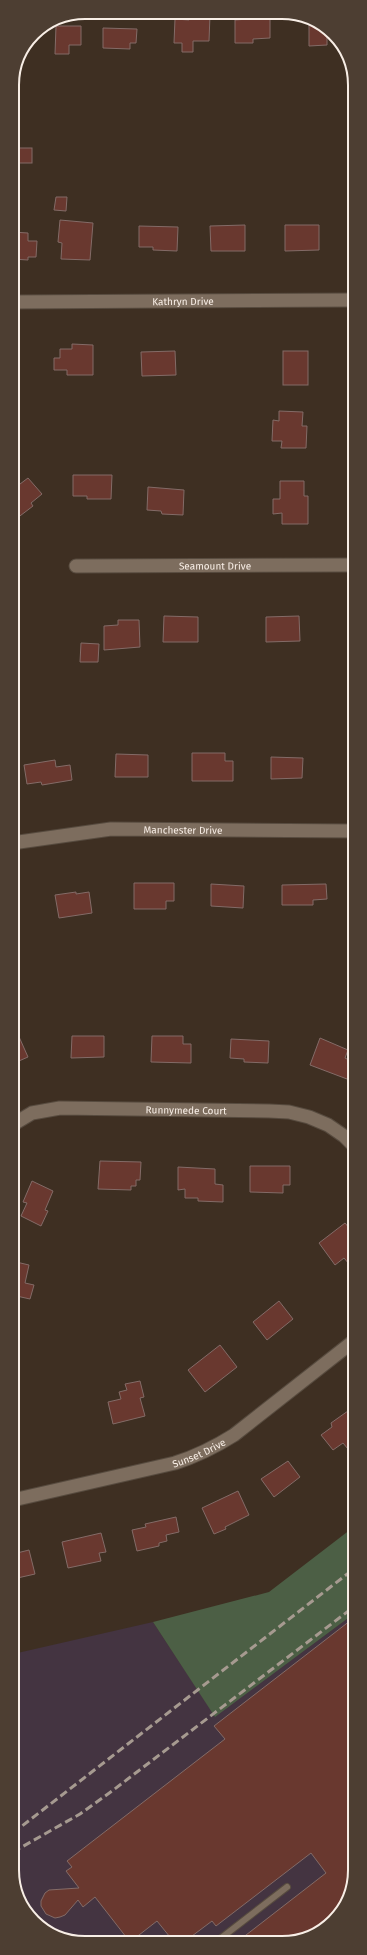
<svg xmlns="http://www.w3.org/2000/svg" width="367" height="1955" viewBox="0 0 367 1955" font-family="'Fira Sans',sans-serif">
  <rect width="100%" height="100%" fill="#3e2f22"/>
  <polygon fill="#443441" points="355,1613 355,1875 337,1918 291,1942 70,1942 30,1918 13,1879 13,1654 153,1622 215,1716"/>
  <polygon fill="#4c5f45" points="355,1526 355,1613 215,1717 153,1622 269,1592"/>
  <g fill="#69382f" stroke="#836b67">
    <polygon points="189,14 210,15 209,41 193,41 193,52 182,52 182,43 174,43 175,19 189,20"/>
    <polygon points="249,16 270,16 270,38 253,39 253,43 235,43 235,20 249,19"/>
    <polygon points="309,20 327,31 327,45 309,46"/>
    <polygon points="56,26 81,26 81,45 69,45 69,54 55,54"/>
    <polygon points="103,28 137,29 136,43 130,43 130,49 103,48"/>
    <rect x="15" y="148" width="17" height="15"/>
    <polygon points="56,197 67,197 66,211 54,210"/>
    <polygon points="60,220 93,223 90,260 61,259 62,243 58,242"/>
    <polygon points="245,225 245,251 211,251 210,226"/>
    <polygon points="285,225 319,225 319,250 285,251"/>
    <polygon points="139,226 178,227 177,251 153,250 153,247 139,247"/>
    <polygon points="12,232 28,233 28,241 37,241 36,257 28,257 28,260 12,259"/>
    <polygon points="72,344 93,345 93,375 67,375 67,370 54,370 54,358 60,358 60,349 72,349"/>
    <polygon points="175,351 176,375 142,376 141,352"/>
    <rect x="283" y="351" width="25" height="34"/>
    <polygon points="279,411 303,412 302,426 307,426 306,448 281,448 282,441 272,441 273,420 279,421"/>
    <polygon points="73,475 112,475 111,499 87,499 87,496 73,496"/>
    <polygon points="28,478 42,494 31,503 33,506 12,522 12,490"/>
    <polygon points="280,481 304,481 304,496 308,496 308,524 282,524 282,513 273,514 273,499 280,499"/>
    <polygon points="148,487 184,490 183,515 162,514 161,511 147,510"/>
    <polygon points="164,616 198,617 198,642 163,642"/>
    <polygon points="299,616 300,641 266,642 266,617"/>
    <polygon points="118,620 139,620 140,647 104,650 104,626 118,625"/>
    <polygon points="81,643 99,644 98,662 80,662"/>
    <polygon points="192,753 225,753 225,761 233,761 233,781 192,781"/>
    <polygon points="116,754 148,755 148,777 115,777"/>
    <polygon points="271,757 303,758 302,778 271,779"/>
    <polygon points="55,760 56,767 70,765 72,780 42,785 41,782 27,784 24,765"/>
    <polygon points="134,883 174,883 174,901 166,901 166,909 134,909"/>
    <polygon points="211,884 244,886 243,908 211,906"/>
    <polygon points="326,884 327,899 313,900 313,905 282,905 282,885"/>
    <polygon points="76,892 76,894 89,892 92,913 59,918 55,895"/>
    <polygon points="12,1021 28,1057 12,1064"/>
    <polygon points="72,1036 104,1036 104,1057 71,1058"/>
    <polygon points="152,1036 183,1036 183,1044 191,1044 191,1063 151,1062"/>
    <polygon points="320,1038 348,1050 345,1058 353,1062 347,1079 310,1065"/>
    <polygon points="231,1039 269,1041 268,1063 244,1062 244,1059 230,1058"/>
    <polygon points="100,1161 141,1162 140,1180 136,1180 136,1186 131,1186 131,1190 98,1189"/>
    <polygon points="250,1166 290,1166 290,1185 283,1185 283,1193 250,1192"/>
    <polygon points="178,1167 215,1169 215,1184 223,1185 223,1202 198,1201 198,1198 185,1198 185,1189 178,1190"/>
    <polygon points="32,1181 53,1191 45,1210 48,1211 41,1226 21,1216 27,1203 23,1202"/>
    <polygon points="345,1223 355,1235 355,1271 344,1258 335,1265 319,1243"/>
    <polygon points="12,1261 29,1265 25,1283 34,1285 30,1299 12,1295"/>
    <polygon points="279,1301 293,1319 267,1340 253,1322"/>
    <polygon points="220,1345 237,1367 205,1392 188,1370"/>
    <polygon points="140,1381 144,1397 140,1398 145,1416 113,1424 108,1402 121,1399 119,1392 127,1390 125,1384"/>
    <polygon points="355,1406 355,1444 348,1449 343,1443 333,1450 321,1435 332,1427 331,1423"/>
    <polygon points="288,1461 300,1477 274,1497 261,1479"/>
    <polygon points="238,1491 249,1515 225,1527 226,1529 214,1534 202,1508"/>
    <polygon points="176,1517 179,1532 166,1535 167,1541 159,1543 159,1546 137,1551 132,1530 146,1527 145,1524"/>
    <polygon points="101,1533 106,1552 99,1553 101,1561 68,1568 62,1542"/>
    <polygon points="29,1550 35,1574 13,1579 13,1554"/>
    <polygon points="355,1617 355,1875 337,1918 291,1942 237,1942 326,1873 311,1853 216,1926 212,1921 184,1942 174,1942 157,1921 130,1942 95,1897 83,1907 78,1900 65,1915 60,1917 55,1918 46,1914 41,1906 41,1901 45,1893 49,1890 79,1888 66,1871 72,1867 67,1861 225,1739 214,1726"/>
  </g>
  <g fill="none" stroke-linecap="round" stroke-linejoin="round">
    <g stroke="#574b3f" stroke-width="8">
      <polyline id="service" points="216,1942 287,1887"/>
    </g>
    <g stroke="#574b3f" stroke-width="15">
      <g id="minor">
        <path id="s1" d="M 12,302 L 354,300"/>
        <path id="s2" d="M 76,566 L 355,565"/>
        <path id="s3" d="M 12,843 L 111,829 L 355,831"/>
        <path id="s4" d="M 12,1125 L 32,1113 L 60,1108 L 269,1111 L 289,1112 L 309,1117 L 328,1125 L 344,1136 L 355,1147"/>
        <path id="s5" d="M 13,1500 L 175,1463 C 197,1456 215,1447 234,1435 L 355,1340"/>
      </g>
    </g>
    <use href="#service" stroke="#7d6d5e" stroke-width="6"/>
    <use href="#minor" stroke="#7d6d5e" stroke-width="13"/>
    <g stroke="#a69a90" stroke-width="3" stroke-dasharray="8 4" stroke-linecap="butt">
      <polyline points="13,1833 355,1568"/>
      <polyline points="13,1852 80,1814 112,1791 355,1606"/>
    </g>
  </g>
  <g text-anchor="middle" stroke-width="3" stroke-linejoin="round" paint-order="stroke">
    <g font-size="10" fill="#f8eee6" stroke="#3e2f22">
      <text dy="4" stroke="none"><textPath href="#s1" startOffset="171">Kathryn Drive</textPath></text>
      <text dy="4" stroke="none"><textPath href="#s2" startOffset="139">Seamount Drive</textPath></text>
      <text dy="4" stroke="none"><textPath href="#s3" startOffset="172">Manchester Drive</textPath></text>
      <text dy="4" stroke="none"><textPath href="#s4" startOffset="178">Runnymede Court</textPath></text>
      <text dy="4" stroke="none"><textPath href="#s5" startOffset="192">Sunset Drive</textPath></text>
    </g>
  </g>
  <path d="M0 0H367V1955H0ZM85 19H282A66 66 0 0 1 348 85V1870A66 66 0 0 1 282 1936H85A66 66 0 0 1 19 1870V85A66 66 0 0 1 85 19Z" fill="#4d3e32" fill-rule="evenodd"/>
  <path fill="none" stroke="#f8eee6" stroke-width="2" d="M85 19H282A66 66 0 0 1 348 85V1870A66 66 0 0 1 282 1936H85A66 66 0 0 1 19 1870V85A66 66 0 0 1 85 19Z"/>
</svg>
